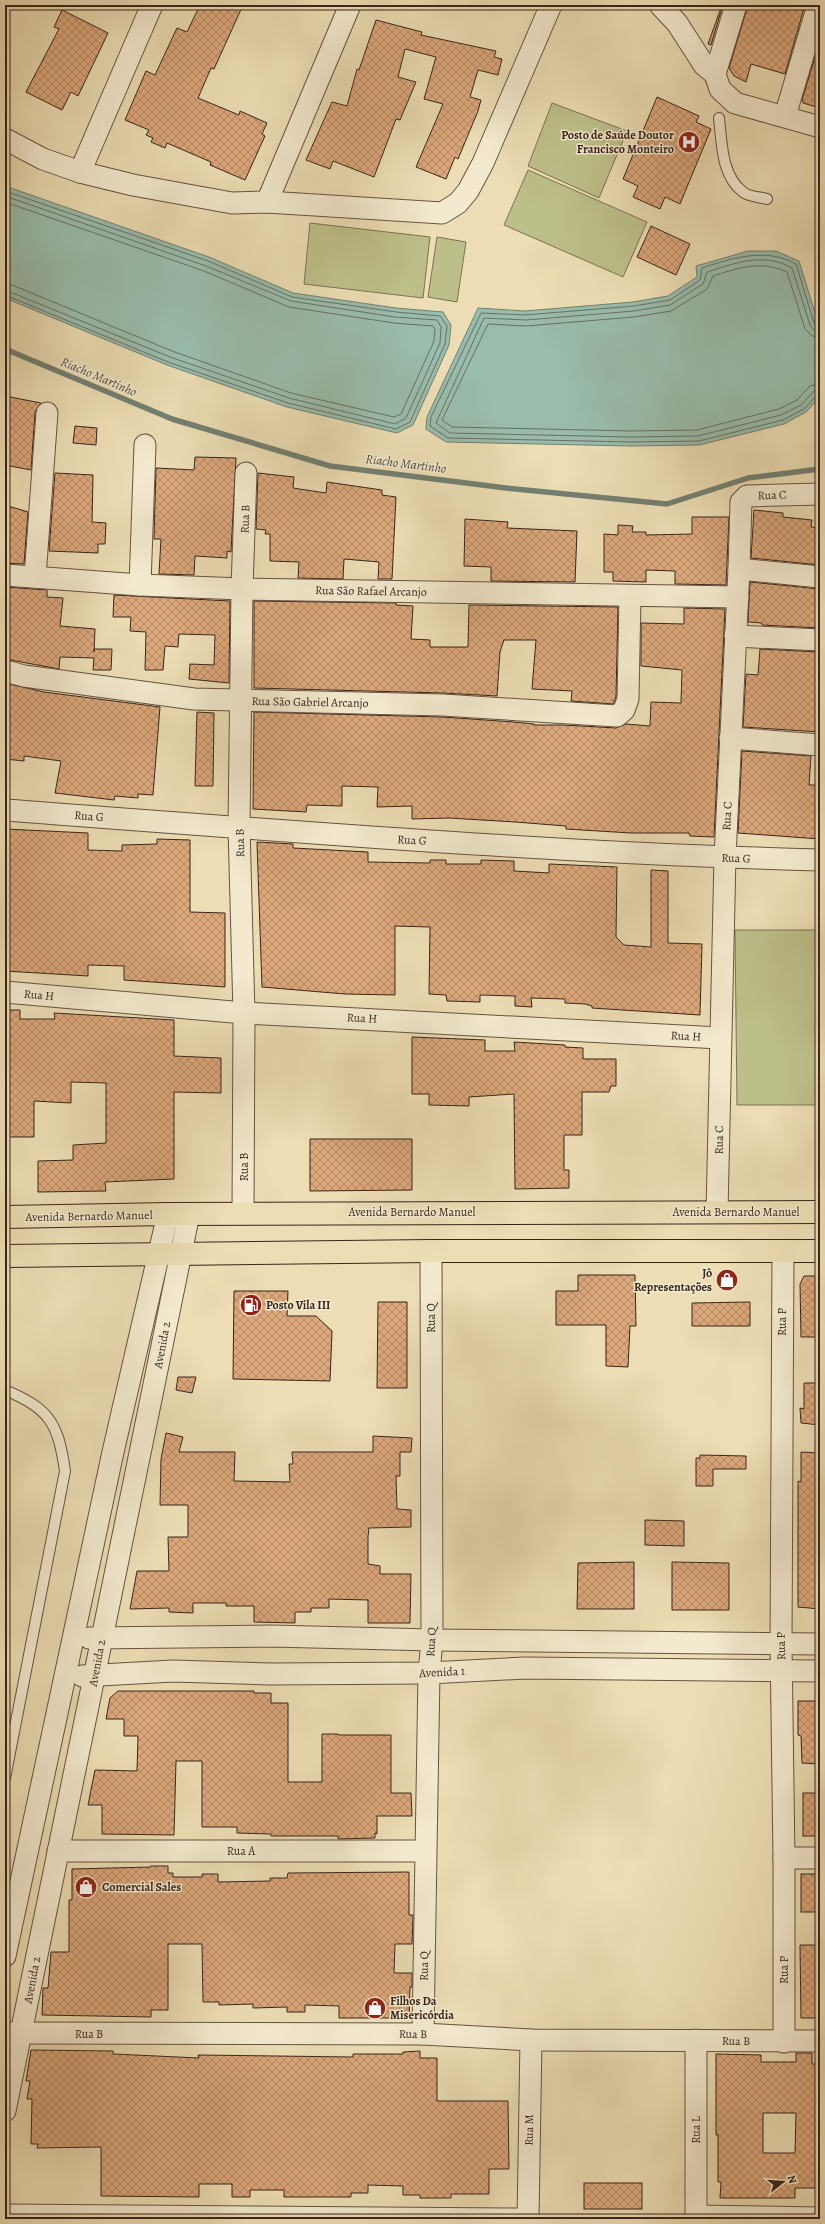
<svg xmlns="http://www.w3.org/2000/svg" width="825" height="2224" viewBox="0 0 825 2224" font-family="Alegreya,serif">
  <defs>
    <pattern id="building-cross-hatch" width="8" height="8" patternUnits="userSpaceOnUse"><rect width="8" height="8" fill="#dba77b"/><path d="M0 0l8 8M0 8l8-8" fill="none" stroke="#b38864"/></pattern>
  </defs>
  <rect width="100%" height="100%" fill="#ecddb4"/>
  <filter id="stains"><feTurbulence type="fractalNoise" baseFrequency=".005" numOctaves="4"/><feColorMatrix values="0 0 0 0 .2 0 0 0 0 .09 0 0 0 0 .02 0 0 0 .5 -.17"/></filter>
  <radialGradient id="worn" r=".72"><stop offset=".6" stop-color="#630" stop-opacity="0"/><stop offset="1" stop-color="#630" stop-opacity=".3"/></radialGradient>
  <g fill="#bdbf8a" stroke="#7b7253">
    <polygon points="552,103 627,131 599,198 528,166"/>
    <polygon points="528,170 647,222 623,277 504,225"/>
    <polygon points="310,223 430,237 423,298 304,284"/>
    <polygon points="437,237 466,242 457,302 428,297"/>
    <polygon points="735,930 820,930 820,1105 737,1105"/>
  </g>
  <g fill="#99bcac" stroke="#738072">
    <polygon points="5,186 209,257 293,293 396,308 443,312 451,325 449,345 413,425 397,433 287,407 167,365 5,298"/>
    <polygon points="748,251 776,251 799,261 820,329 820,394 819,398 806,412 784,424 699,445 631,446 446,442 426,429 427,417 478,308 525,311 633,302 668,296 697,277 696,266"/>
  </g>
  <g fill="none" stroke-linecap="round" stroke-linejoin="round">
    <g stroke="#697064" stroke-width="1">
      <polyline points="5,191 208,261 292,297 396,312 440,316 447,326 445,344 410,422 396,429 288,403 168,362 5,295"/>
      <polyline points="5,196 206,266 291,301 395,317 437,320 441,327 440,343 406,418 395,424 289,398 170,357 5,290"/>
      <polyline points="5,202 204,271 289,307 394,323 433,326 435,329 434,341 401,414 394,417 291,393 172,351 12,285 5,284"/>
      <path d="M 820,326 L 814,323 L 796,264 C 765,247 733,258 702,268 L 700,280 L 670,300 L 634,306 L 525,315 L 481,313 L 431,417 L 430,426 L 448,438 L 631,442 L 699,441 L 783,420 L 804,409 L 816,396 L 820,395"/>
      <path d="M 820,331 L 814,330 L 810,325 L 792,268 C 764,252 735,263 707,272 L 703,284 L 670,305 L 634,311 L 526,320 L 484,318 L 436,423 L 450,433 L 631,437 L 698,436 L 781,415 L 801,405 L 814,391 L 820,390"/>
      <path d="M 820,337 L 812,336 L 805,329 L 787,272 C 762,260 738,268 713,276 L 707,289 L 671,311 L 634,317 L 526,326 L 488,324 L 442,420 L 452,427 L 631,431 L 697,430 L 779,409 L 797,400 L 810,386 L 820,384"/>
    </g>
    <polyline stroke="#738072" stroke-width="5.5" points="5,349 172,419 330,466 506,488 667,504 748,478 820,469"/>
  </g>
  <g fill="url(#building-cross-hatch)" stroke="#39251c" fill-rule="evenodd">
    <polygon points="200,5 243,5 214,69 211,68 198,98 239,115 240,111 267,123 262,134 265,136 245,180 210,165 211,162 167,143 165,148 151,142 153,138 146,135 149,130 125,120 146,71 155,75 177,28 187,32"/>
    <polygon points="722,5 723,5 711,45 708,44"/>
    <polygon points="748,5 805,5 785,74 751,64 746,82 734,76 729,68"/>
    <polygon points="62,10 108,33 78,96 71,92 62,110 26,92 59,29 54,27"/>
    <polygon points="376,20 422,32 421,35 496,51 494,57 502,59 498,75 478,70 470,97 481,100 478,111 458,159 455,157 446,179 416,167 443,104 424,99 436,57 405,49 398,77 416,82 400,120 396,119 374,177 333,161 330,169 306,160 332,102 347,106 357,69 359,70"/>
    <polygon points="819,44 820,44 820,108 803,103 802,100"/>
    <polygon points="657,97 699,116 696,122 711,129 680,204 665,197 660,209 633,197 638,186 623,179"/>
    <polygon points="651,226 690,244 676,275 637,257"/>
    <polygon points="5,396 41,403 35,412 31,470 5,465"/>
    <polygon points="75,426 97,428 96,445 73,443"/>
    <polygon points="195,457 236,458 231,552 227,551 227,558 195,556 194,575 159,574 161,539 154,539 156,468 194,470"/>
    <polygon points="55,473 93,475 92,522 106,523 105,544 98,544 98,553 49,551"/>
    <polygon points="258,473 294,477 293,488 326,493 327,482 382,490 382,495 396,497 392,579 378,579 379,562 344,559 343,579 298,578 299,562 270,561 270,534 265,534 266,530 256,529"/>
    <polygon points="5,505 28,512 24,564 5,563"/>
    <polygon points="754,510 783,513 783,517 812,520 811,527 820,528 820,565 751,558"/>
    <polygon points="692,517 729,517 726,585 675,584 675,571 646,570 646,582 613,581 613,572 604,572 604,534 618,535 618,525 633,526 632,532 646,532 646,535 692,534"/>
    <polygon points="465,519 508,522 507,528 577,531 575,582 491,581 491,567 464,566"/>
    <polygon points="750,582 820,589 820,628 762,625 762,623 748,622"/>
    <polygon points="5,587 47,590 47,597 63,598 60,626 95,629 94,652 94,649 112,649 111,670 93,670 94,658 60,657 59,669 5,659"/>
    <polygon points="114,595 230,601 229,683 189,679 190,664 214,665 215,635 179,634 178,647 165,646 163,670 145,670 146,632 130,631 131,617 113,617"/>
    <polygon points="254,601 396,603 396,605 413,606 411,639 430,640 430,647 468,647 469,605 618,607 616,697 613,704 571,701 572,691 532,689 536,640 504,640 500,652 497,696 443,693 254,688"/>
    <polygon points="684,608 725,609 714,837 690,836 689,833 631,833 566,829 566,826 515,822 449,818 412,819 412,806 377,807 378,787 342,786 342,806 307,805 306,812 253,809 254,712 442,717 514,722 534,724 534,725 563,725 616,728 626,724 650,726 651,702 681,703 682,670 641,666 641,623 684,624"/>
    <polygon points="760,649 820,652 820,732 743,727 746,674 758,675"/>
    <polygon points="5,683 44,692 160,707 153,795 138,794 138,798 115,796 114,800 55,793 61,761 24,756 24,761 5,759"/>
    <polygon points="197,712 214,713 213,786 195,786"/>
    <polygon points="742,751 811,756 809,785 820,785 820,839 738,833"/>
    <polygon points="5,829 88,833 88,850 122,851 122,845 157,844 157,839 190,840 190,912 225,913 225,987 124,980 124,966 88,965 88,976 5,971"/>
    <polygon points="257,842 293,844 293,848 368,852 368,862 430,863 430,860 446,860 446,864 481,864 481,860 514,861 514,871 549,873 549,864 617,867 616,937 624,945 651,947 651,870 668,871 668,943 702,944 700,1015 592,1008 592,1006 585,1004 565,1003 565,999 531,998 532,1007 515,1006 515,996 480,995 480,1002 447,1001 446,995 429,994 430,927 395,926 395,995 345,994 262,987"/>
    <polygon points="5,1010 20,1010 20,1019 55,1019 54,1013 174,1020 174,1056 221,1058 221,1093 174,1092 174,1179 105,1182 106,1191 38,1192 38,1161 73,1160 73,1145 106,1143 106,1083 71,1082 71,1103 34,1101 34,1137 5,1137"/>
    <polygon points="412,1037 485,1040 485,1051 515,1051 514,1042 565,1045 565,1047 583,1048 583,1059 616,1059 616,1086 611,1086 609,1092 582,1092 582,1135 564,1135 564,1170 569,1170 569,1188 515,1189 514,1094 469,1097 469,1106 429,1105 429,1094 412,1094"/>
    <polygon points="310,1139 412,1139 412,1190 310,1191"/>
    <polygon points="578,1275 635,1275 636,1326 630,1326 628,1367 606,1366 606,1325 556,1325 556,1291 578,1291"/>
    <polygon points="804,1276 820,1276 820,1337 801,1337 800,1284"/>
    <polygon points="234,1291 288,1291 287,1316 316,1316 332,1331 330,1381 233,1379"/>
    <polygon points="378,1302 407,1302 407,1388 377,1388"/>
    <polygon points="750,1302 750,1326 692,1326 692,1303"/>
    <polygon points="178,1377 196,1377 192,1393 176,1390"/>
    <polygon points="804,1383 820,1383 820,1425 801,1423 800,1408 804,1409"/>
    <polygon points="166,1433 183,1437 179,1452 235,1452 234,1481 290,1482 289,1464 293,1464 292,1452 373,1452 373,1436 412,1438 411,1452 400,1452 400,1476 396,1476 397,1509 411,1510 411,1527 369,1528 368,1537 368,1564 380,1566 380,1574 411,1574 410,1623 368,1623 368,1600 329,1599 329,1608 311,1608 311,1612 295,1612 295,1623 254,1622 254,1606 226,1606 226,1603 193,1603 193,1613 169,1612 169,1608 130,1609 137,1571 169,1571 168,1537 188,1537 188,1505 160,1505 161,1459"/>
    <polygon points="801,1452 820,1453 820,1609 798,1607 798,1481 801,1482"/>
    <polygon points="700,1455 746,1456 746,1469 713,1469 713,1486 696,1486 696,1458 700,1458"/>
    <polygon points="645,1520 684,1521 684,1546 645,1545"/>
    <polygon points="634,1562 634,1609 577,1609 578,1563"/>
    <polygon points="672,1562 729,1563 729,1610 672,1610"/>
    <polygon points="118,1691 254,1691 254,1693 271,1693 271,1703 288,1703 288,1782 322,1782 322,1734 338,1734 338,1735 391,1735 391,1793 411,1793 412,1816 377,1816 377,1834 375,1833 375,1838 338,1839 338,1836 271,1836 271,1834 237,1833 237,1827 202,1827 202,1761 176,1761 174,1835 102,1834 102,1805 88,1805 95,1770 137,1771 138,1736 124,1736 124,1719 106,1719 110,1698"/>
    <polygon points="798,1701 820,1701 820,1764 802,1763 801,1736 798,1735"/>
    <rect x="803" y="1793" width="17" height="43"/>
    <polygon points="151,1866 168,1866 168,1873 173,1873 173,1877 202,1877 202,1874 218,1874 218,1882 270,1881 270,1878 287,1878 288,1873 409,1872 409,1915 413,1915 412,1944 395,1944 394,1973 412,1973 412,1987 410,1987 409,2018 339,2018 339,2006 305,2005 305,2012 287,2012 287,2007 253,2008 253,2004 219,2005 219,2002 203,2002 202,1944 168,1944 168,2010 151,2010 151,2017 42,2015 43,1988 48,1988 51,1952 69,1952 69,1900 72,1900 72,1869 151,1867"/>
    <rect x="801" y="1874" width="19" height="38"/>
    <polygon points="800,1945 820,1945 820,2018 801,2018"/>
    <polygon points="31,2050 113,2051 113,2054 199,2058 198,2055 353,2057 353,2054 403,2054 403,2052 420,2051 420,2058 437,2058 437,2101 508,2101 509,2169 489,2169 489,2194 451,2194 451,2198 420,2198 420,2195 403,2195 403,2186 368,2185 368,2193 351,2193 351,2197 284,2197 284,2190 250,2190 250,2197 232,2197 232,2184 199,2184 199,2197 101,2196 101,2147 37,2148 38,2144 31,2144 32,2099 27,2099 30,2081 26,2081"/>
    <path d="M 796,2053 L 812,2053 L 812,2064 L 820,2064 L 820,2188 L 795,2188 L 795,2198 L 720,2198 L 721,2182 L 718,2182 L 718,2135 L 716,2135 L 716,2054 L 761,2055 L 761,2062 L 796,2062 ZM 763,2113 L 796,2113 L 795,2153 L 763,2153 Z"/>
    <rect x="584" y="2183" width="58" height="26"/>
  </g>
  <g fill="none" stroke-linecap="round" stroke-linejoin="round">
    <g stroke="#665342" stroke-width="12">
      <g id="lane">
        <path d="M 719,118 C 722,143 721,175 743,192 C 749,197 760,197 767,199"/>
        <path d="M 5,1390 C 50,1409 58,1423 65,1471 L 5,1778"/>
      </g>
    </g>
    <g stroke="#665342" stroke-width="23">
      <g id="street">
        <polyline points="660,5 677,23 704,65 715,74 720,89 735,103 820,127"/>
        <polyline points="715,74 736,5"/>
        <polyline points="785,116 818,5"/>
        <polyline points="5,139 43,159 80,172 133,185 232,203 267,202 442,213 458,203 468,191 483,163 551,5"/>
        <polyline points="80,172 152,5"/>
        <polyline points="267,202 350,5"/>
        <polyline points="739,569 820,577"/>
        <polyline points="5,575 140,585 242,589 738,597"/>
        <polyline points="35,577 47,413"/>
        <polyline points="140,585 145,445"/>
        <polyline points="735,636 820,640"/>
        <polyline points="5,671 24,676 194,699 443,705 617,716 624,710 628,699 630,596"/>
        <polyline points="730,738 820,745"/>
        <path d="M 5,810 C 276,830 548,853 820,860"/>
        <polyline points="5,992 244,1013 720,1038"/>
        <polyline points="717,1212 725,857 739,569 741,502 747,496 820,494"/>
        <polyline points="243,1213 244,1013 239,827 242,589 246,473"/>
        <polyline points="783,1251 781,1644 784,1858 784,2042"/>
        <polyline points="89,1638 272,1636 432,1640 820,1644"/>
        <polyline points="82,1676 173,1671 270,1674 429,1673 525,1668 820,1671"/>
        <polyline points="58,1851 425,1851"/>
        <polyline points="784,1858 820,1858"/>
        <polyline points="5,1956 113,1452 168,1214"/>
        <polyline points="5,2033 423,2034 531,2040 820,2041"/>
        <polyline points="423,2034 429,1673 432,1640 431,1251"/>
        <polyline points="696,2040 696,2219"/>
        <polyline points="5,2111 189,1214"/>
        <polyline points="5,2215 518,2219"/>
        <polyline points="696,2216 820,2218"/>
        <polyline points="528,2219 531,2040"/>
      </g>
    </g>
    <g stroke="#39251c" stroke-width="24">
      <g id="primary">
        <polyline points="5,1217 168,1214 820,1212"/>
        <polyline points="5,1256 431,1251 820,1251"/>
      </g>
    </g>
    <use href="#lane" stroke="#f3e9ce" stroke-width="10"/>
    <use href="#street" stroke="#f3e9ce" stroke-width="21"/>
    <use href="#primary" stroke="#ecddb4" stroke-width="22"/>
  </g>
  <defs>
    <g id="hospital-disc" transform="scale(1.15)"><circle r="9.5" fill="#8f2418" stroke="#f3e9ce"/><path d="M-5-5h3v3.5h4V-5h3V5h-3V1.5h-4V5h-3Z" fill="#fff"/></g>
    <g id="shop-disc" transform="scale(1.15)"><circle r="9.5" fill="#8f2418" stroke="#f3e9ce"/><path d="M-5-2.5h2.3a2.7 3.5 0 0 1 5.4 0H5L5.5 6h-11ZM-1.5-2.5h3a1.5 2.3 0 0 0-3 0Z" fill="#fff"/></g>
    <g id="fuel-disc" transform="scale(1.15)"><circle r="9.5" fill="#8f2418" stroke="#f3e9ce"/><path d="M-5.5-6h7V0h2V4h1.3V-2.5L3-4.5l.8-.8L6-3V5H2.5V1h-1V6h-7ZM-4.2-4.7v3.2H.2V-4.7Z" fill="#fff"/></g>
  </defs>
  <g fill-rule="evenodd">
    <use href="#hospital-disc" x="689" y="142"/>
    <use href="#shop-disc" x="727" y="1280"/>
    <use href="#fuel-disc" x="251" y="1305"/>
    <use href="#shop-disc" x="86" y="1887"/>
    <use href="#shop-disc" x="375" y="2008"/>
  </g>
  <g text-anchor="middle" stroke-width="3" stroke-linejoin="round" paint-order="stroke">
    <g font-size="12" font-weight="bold" fill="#39251c" stroke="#f3e9ce" text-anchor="start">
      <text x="674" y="139" text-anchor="end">Posto de Saúde Doutor<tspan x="674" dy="14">Francisco Monteiro</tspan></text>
      <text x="712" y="1277" text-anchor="end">Jô<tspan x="712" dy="14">Representações</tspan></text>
      <text x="266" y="1309">Posto Vila III</text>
      <text x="102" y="1891">Comercial Sales</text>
      <text x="390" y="2005">Filhos Da<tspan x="390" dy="14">Misericórdia</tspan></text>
    </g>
    <g font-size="12" fill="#39251c" stroke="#f3e9ce">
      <text transform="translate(772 495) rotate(-2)" y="4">Rua C</text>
      <text transform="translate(245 519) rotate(-88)" y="4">Rua B</text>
      <text transform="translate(371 591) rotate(1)" y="4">Rua São Rafael Arcanjo</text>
      <text transform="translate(310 702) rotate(1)" y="4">Rua São Gabriel Arcanjo</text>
      <text transform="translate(89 816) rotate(4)" y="4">Rua G</text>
      <text transform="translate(727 816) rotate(-87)" y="4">Rua C</text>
      <text transform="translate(412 840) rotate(3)" y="4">Rua G</text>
      <text transform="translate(240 843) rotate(-91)" y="4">Rua B</text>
      <text transform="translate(736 858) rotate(2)" y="4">Rua G</text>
      <text transform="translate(39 995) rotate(5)" y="4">Rua H</text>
      <text transform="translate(362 1018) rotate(3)" y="4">Rua H</text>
      <text transform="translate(686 1036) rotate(3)" y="4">Rua H</text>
      <text transform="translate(719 1140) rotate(-89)" y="4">Rua C</text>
      <text transform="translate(244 1167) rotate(-90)" y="4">Rua B</text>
      <text x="412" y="1216">Avenida Bernardo Manuel</text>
      <text x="736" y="1216">Avenida Bernardo Manuel</text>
      <text transform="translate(89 1216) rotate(-1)" y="4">Avenida Bernardo Manuel</text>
      <text transform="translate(431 1318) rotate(-90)" y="4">Rua Q</text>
      <text transform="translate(782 1322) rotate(-90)" y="4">Rua P</text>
      <text transform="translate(162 1345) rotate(-79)" y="4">Avenida 2</text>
      <text transform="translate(431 1642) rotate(-87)" y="4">Rua Q</text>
      <text transform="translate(781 1646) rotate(-91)" y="4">Rua P</text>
      <text transform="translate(97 1663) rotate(-79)" y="4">Avenida 2</text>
      <text transform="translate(442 1672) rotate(-3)" y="4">Avenida 1</text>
      <text x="241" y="1855">Rua A</text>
      <text transform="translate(424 1966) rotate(-89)" y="4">Rua Q</text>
      <text transform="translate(784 1970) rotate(-90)" y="4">Rua P</text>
      <text transform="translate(32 1980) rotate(-79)" y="4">Avenida 2</text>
      <text x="89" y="2038">Rua B</text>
      <text transform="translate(413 2034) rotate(1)" y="4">Rua B</text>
      <text transform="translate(736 2041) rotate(1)" y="4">Rua B</text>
      <text transform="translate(529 2130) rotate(-89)" y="4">Rua M</text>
      <text transform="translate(696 2130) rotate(-90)" y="4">Rua L</text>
    </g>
    <g font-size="13" font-style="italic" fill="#514b40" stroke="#f3e9ce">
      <text transform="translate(99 376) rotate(23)" y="5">Riacho Martinho</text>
      <text transform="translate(406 463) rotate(7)" y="5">Riacho Martinho</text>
    </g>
  </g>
  <rect width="825" height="2224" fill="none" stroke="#ecddb4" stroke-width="20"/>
  <rect x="6" y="6" width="813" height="2212" fill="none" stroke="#39251c" stroke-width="2"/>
  <rect x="10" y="10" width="805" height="2204" fill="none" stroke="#39251c"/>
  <g transform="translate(783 2182) rotate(73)" stroke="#f3e9ce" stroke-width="3" paint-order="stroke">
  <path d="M0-3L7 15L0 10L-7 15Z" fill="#39251c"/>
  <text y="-6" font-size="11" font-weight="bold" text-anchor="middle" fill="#39251c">N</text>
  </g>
  <rect width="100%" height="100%" filter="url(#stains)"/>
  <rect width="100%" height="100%" fill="url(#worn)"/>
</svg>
